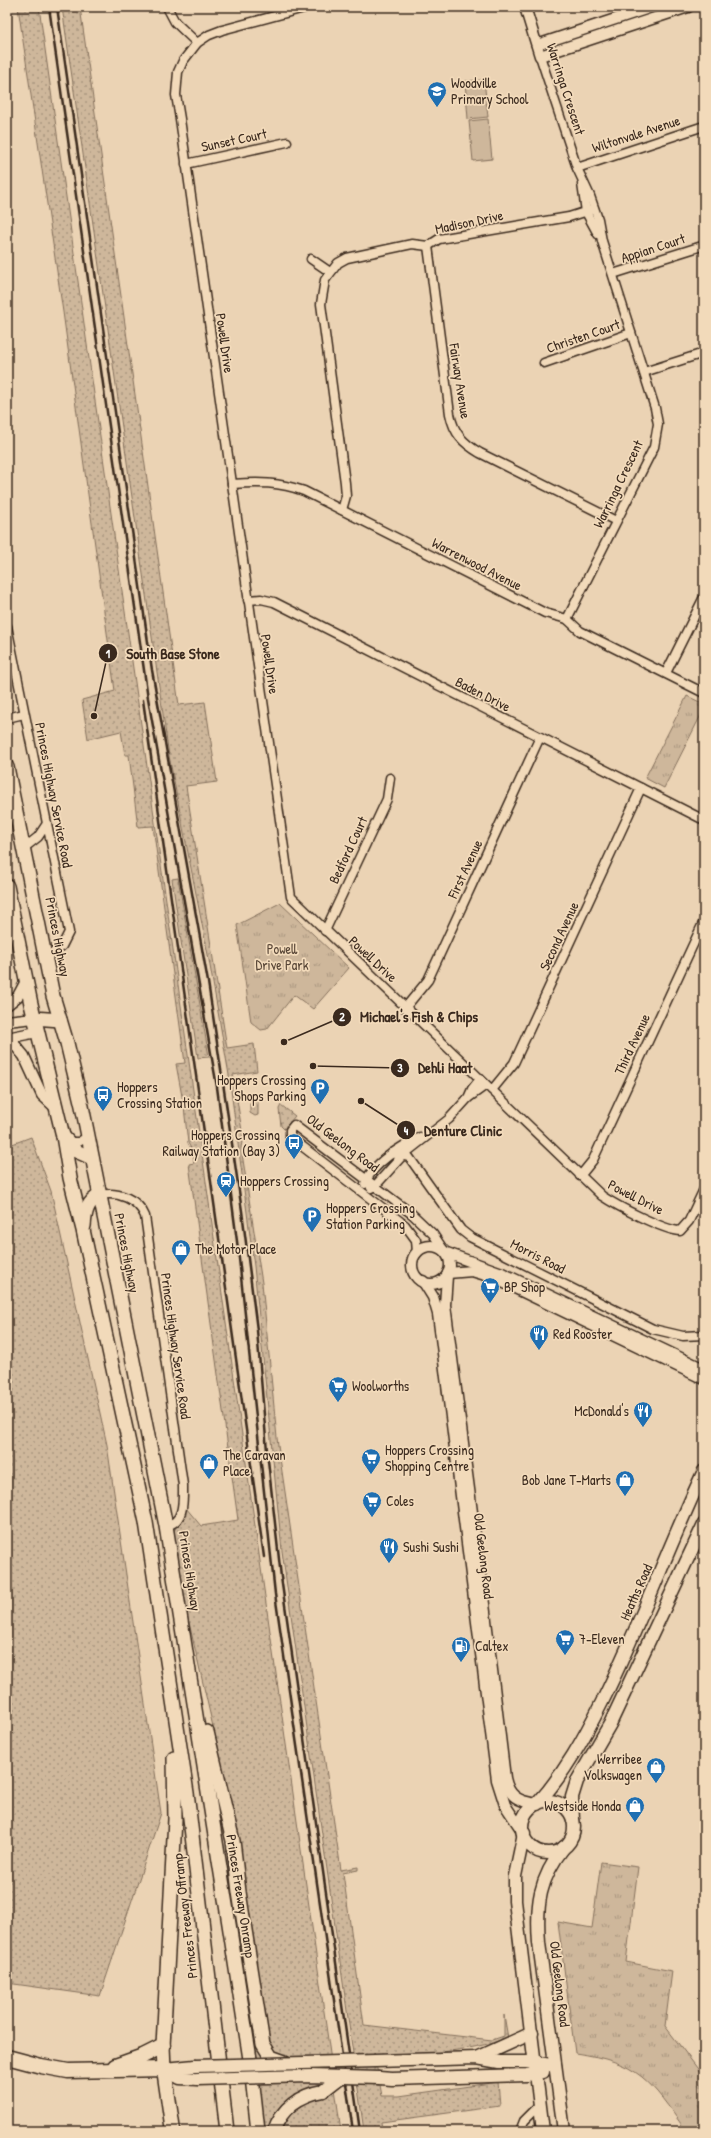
<svg xmlns="http://www.w3.org/2000/svg" width="711" height="2138" viewBox="0 0 711 2138" font-family="'Patrick Hand',sans-serif">
  <defs>
    <pattern id="grass-dots" width="8" height="8" patternUnits="userSpaceOnUse"><rect width="8" height="8" fill="#ceb79b"/><path d="M2 2h.1M6 6h.1" fill="none" stroke="#a8957e" stroke-width="1.8" stroke-linecap="round"/></pattern>
    <pattern id="park-tufts" width="24" height="20" patternUnits="userSpaceOnUse"><rect width="24" height="20" fill="#ceb79b"/><path d="M3 7l-1-3M5 7V3M7 7l1-3M15 17l-1-3M17 17v-4M19 17l1-3" fill="none" stroke="#a8957e"/></pattern>
  </defs>
  <rect width="100%" height="100%" fill="#ebd3b4"/>
  <filter id="ink" filterUnits="userSpaceOnUse"><feTurbulence type="fractalNoise" baseFrequency=".025" numOctaves="2"/><feDisplacementMap in="SourceGraphic" scale="8" xChannelSelector="R" yChannelSelector="G"/><feConvolveMatrix kernelMatrix="1 2 1 2 8 2 1 2 1" color-interpolation-filters="sRGB"/></filter>
  <g filter="url(#ink)">
    <g fill="url(#grass-dots)" stroke="#84705c">
      <polygon points="18,7 39,7 341,2131 263,2131 255,2051 256,2044 270,2043 240,1857 220,1757 181,1588 172,1535 186,1508 201,1526 238,1520 189,1164 194,1163 193,1152 188,1143 184,1107 176,1064 185,1063 153,826 138,827 129,755 125,755 121,731 88,739 82,700 115,691 63,312"/>
      <path d="M 62,7 L 80,7 L 179,705 L 205,702 L 217,782 L 186,786 L 227,1048 L 254,1044 L 257,1071 L 233,1075 L 243,1137 L 241,1147 L 262,1283 L 277,1438 L 341,1870 L 358,1867 L 358,1870 L 343,1873 L 364,2025 L 492,2040 L 504,2036 L 504,2015 L 508,2038 C 467,2052 419,2055 377,2056 L 374,2053 L 382,2096 L 399,2096 L 498,2082 L 500,2106 L 381,2122 L 382,2131 L 364,2131 L 282,1551 L 254,1266 L 229,1075 L 209,960 L 169,756 Z"/>
      <polygon points="178,878 209,1057 198,1058 172,879"/>
      <polygon points="254,1098 258,1102 258,1115 255,1116 250,1113 250,1104"/>
      <polygon points="281,1105 295,1116 284,1129 281,1126 279,1109"/>
      <polygon points="31,1137 51,1191 107,1445 161,1813 100,1996 7,1983 7,1146"/>
    </g>
    <g fill="url(#park-tufts)" stroke="#84705c">
      <polygon points="687,696 704,704 704,709 664,788 645,778"/>
      <polygon points="280,903 349,968 313,1009 294,995 267,1029 261,1030 251,1022 237,925"/>
      <path d="M 601,1862 L 638,1867 L 626,1962 L 672,1971 L 665,2026 L 704,2077 L 704,2131 L 686,2131 C 650,2080 639,2062 575,2053 L 558,1922 L 592,1928 Z"/>
    </g>
    <g fill="#ceb79b" stroke="#84705c">
      <polygon points="484,80 488,117 468,119 465,81"/>
      <polygon points="488,119 492,159 473,161 469,121"/>
    </g>
    <g fill="none" stroke-linecap="round" stroke-linejoin="round">
      <g stroke="#3b2a1e" stroke-width="11">
        <g id="minor">
          <polyline points="167,7 175,22 197,43"/>
          <path d="M 308,7 L 222,30 L 209,35 L 197,43 L 183,61 L 178,72 L 176,95 L 180,119 L 291,897 L 602,1196 C 617,1206 663,1230 680,1231 L 689,1221 L 704,1189"/>
          <polyline points="540,56 577,168 590,196 598,219 602,241 655,408 658,424 654,447 567,619"/>
          <polyline points="186,164 287,142"/>
          <polyline points="577,168 704,126"/>
          <polyline points="582,184 586,212 598,234"/>
          <path d="M 428,246 L 450,414 C 454,434 463,443 480,453 L 616,521"/>
          <polyline points="311,259 330,272"/>
          <polyline points="613,274 702,246"/>
          <polyline points="544,363 631,333"/>
          <polyline points="644,372 704,353"/>
          <path d="M 232,484 C 258,482 279,482 304,491 L 545,613 L 567,619 L 580,631 L 704,693"/>
          <polyline points="342,510 346,496 345,483 321,304 325,280 338,263 347,258 412,244 428,246 439,239 569,217 594,209"/>
          <polyline points="248,600 261,599 274,602 704,820"/>
          <polyline points="7,626 69,932 62,946 45,959"/>
          <polyline points="666,673 704,597"/>
          <polyline points="7,718 24,714"/>
          <polyline points="24,848 38,837 46,825"/>
          <polyline points="325,931 387,799 390,778"/>
          <polyline points="405,1008 428,980 540,737"/>
          <polyline points="492,1090 514,1063 641,788"/>
          <polyline points="468,1098 486,1085"/>
          <polyline points="68,1142 79,1142 88,1136"/>
          <polyline points="392,1153 409,1157 461,1230 470,1237 653,1329 683,1336 704,1335"/>
          <polyline points="580,1176 593,1160 704,921"/>
          <path d="M 365,1184 C 371,1164 403,1145 420,1137"/>
          <polyline points="371,1188 375,1186 403,1155 449,1119 468,1098 472,1089 480,1079"/>
          <path d="M 100,1195 C 118,1191 138,1199 145,1216 L 183,1485 C 183,1500 185,1522 166,1526"/>
          <polyline points="417,1253 416,1240 405,1225 290,1137 290,1130 294,1125 412,1214 433,1234 443,1249"/>
          <polyline points="520,2131 524,2121 540,2105"/>
        </g>
      </g>
      <g stroke="#3b2a1e" stroke-width="13">
        <g id="tertiary">
          <polyline points="525,7 540,56 688,7"/>
          <polyline points="537,45 652,7"/>
          <polyline points="7,1005 18,996 26,981"/>
          <polyline points="7,1021 34,1018"/>
          <polyline points="7,1038 37,1032"/>
          <polyline points="9,1038 24,1056 42,1095 57,1109"/>
          <circle cx="431" cy="1265" r="19"/>
          <polyline points="447,1253 502,1273 704,1369"/>
          <polyline points="448,1273 472,1271 492,1277 704,1379"/>
          <path d="M 447,1276 L 445,1305 L 485,1612 L 505,1778 C 509,1797 518,1801 536,1804"/>
          <polyline points="423,1281 433,1297 438,1314 497,1780 505,1805 523,1832"/>
        </g>
      </g>
      <g stroke="#3b2a1e" stroke-width="15">
        <g id="primary">
          <circle cx="548" cy="1827" r="26"/>
          <path d="M 537,1804 C 565,1773 584,1738 602,1702 C 640,1626 668,1547 704,1471"/>
          <polyline points="573,1820 572,1797 577,1781 610,1724 704,1524"/>
          <polyline points="524,1833 515,1876 515,1901 543,2131"/>
          <path d="M 564,1847 C 539,1879 536,1904 539,1943 L 564,2131"/>
          <polyline points="477,2058 532,2033"/>
          <polyline points="375,2061 477,2058 499,2062 534,2062 555,2066"/>
          <polyline points="164,2069 180,2078 197,2079"/>
          <polyline points="164,2069 195,2066"/>
          <polyline points="379,2078 392,2079 527,2075 543,2072"/>
          <path d="M 274,2131 C 281,2108 300,2095 323,2091"/>
        </g>
      </g>
      <g stroke="#3b2a1e" stroke-width="16">
        <g id="trunk">
          <polyline points="7,767 53,996 67,1043 82,1106 166,1526 229,1924 250,2059 258,2131"/>
          <polyline points="7,886 31,1004 63,1136 70,1178 83,1230 146,1522 187,1793 227,2131"/>
          <polyline points="34,1018 60,1020"/>
          <polyline points="63,1136 76,1151 92,1158"/>
          <path d="M 84,1226 C 85,1212 87,1202 100,1195"/>
          <polyline points="207,1732 233,1841 239,1892 263,2044 271,2057 285,2062"/>
          <polyline points="164,2069 163,2046 175,1819 174,1758"/>
        </g>
      </g>
      <g stroke="#3b2a1e" stroke-width="17">
        <g id="motorway">
          <polyline points="7,2057 41,2066 68,2071 164,2069 173,2131"/>
          <polyline points="115,2066 143,2056 163,2046"/>
        </g>
      </g>
      <use href="#minor" stroke="#f2daba" stroke-width="8"/>
      <use href="#tertiary" stroke="#f2daba" stroke-width="10"/>
      <use href="#primary" stroke="#f2daba" stroke-width="12"/>
      <use href="#trunk" stroke="#f2daba" stroke-width="13"/>
      <use href="#motorway" stroke="#f2daba" stroke-width="14"/>
      <g stroke="#3b2a1e" stroke-width="2.5">
        <polyline points="49,7 148,698 217,1087 238,1249 275,1594 353,2131"/>
        <polyline points="57,7 152,670 208,982 242,1211 257,1330 267,1451 281,1577 360,2131"/>
        <polyline points="143,700 264,1557"/>
      </g>
      <g stroke="#3b2a1e" stroke-width="15" stroke-linecap="butt">
        <g id="primary-bridge">
          <polyline points="195,2066 375,2061"/>
          <polyline points="197,2079 310,2076 379,2078"/>
          <polyline points="323,2091 341,2077"/>
        </g>
      </g>
      <use href="#primary-bridge" stroke="#f2daba" stroke-width="12"/>
    </g>
  </g>
  <defs>
    <g id="school-pin" transform="scale(1)"><path d="M0 17L-7.5 6A9.5 9.5 0 1 1 7.5 6Z" fill="#1f6fb2" stroke="#f2daba"/><path d="M0-5L7-2L0 1L-7-2ZM-4 1L0 2.5L4 1V4Q0 6-4 4Z" fill="#fff"/></g>
    <g id="parking-pin" transform="scale(1)"><path d="M0 17L-7.5 6A9.5 9.5 0 1 1 7.5 6Z" fill="#1f6fb2" stroke="#f2daba"/><path d="M-3.5-5.5H1a3.5 3.5 0 0 1 0 7H-1V5.5H-3.5ZM-1-3.4V-.6H.8a1.4 1.4 0 0 0 0-2.8Z" fill="#fff"/></g>
    <g id="bus-pin" transform="scale(1)"><path d="M0 17L-7.5 6A9.5 9.5 0 1 1 7.5 6Z" fill="#1f6fb2" stroke="#f2daba"/><path d="M-5-6H5V4H4V6H2V4H-2V6H-4V4H-5ZM-3.5-4V0h7V-4ZM-3.5 1.2v1.5H-2V1.2ZM2 1.2v1.5H3.5V1.2Z" fill="#fff"/></g>
    <g id="station-pin" transform="scale(1)"><path d="M0 17L-7.5 6A9.5 9.5 0 1 1 7.5 6Z" fill="#1f6fb2" stroke="#f2daba"/><path d="M-3-6H3Q5-6 5-4V2Q5 4 3 4L4.5 6H3L1.5 4h-3L-3 6H-4.5L-3 4Q-5 4-5 2V-4Q-5-6-3-6ZM-3.5-4v3h7v-3ZM-3.5 1v1.5H-2V1ZM2 1v1.5H3.5V1Z" fill="#fff"/></g>
    <g id="shop-pin" transform="scale(1)"><path d="M0 17L-7.5 6A9.5 9.5 0 1 1 7.5 6Z" fill="#1f6fb2" stroke="#f2daba"/><path d="M-5-2.5h2.3a2.7 3.5 0 0 1 5.4 0H5L5.5 6h-11ZM-1.5-2.5h3a1.5 2.3 0 0 0-3 0Z" fill="#fff"/></g>
    <g id="supermarket-pin" transform="scale(1)"><path d="M0 17L-7.5 6A9.5 9.5 0 1 1 7.5 6Z" fill="#1f6fb2" stroke="#f2daba"/><path d="M-6-5.5h2.5l.6 2H6L4.5 2H-2.5L-4.4-4H-6ZM-1.5 3.2a1.3 1.3 0 1 0 .1 0ZM3 3.2a1.3 1.3 0 1 0 .1 0Z" fill="#fff"/></g>
    <g id="restaurant-pin" transform="scale(1)"><path d="M0 17L-7.5 6A9.5 9.5 0 1 1 7.5 6Z" fill="#1f6fb2" stroke="#f2daba"/><path d="M-5-6h1v4h1v-4h1v4h1v-4h1v5L-1.5 .5V6h-2V.5L-5-1ZM5-6V6H3V1.5H1.5Q1.5-4 5-6Z" fill="#fff"/></g>
    <g id="fuel-pin" transform="scale(1)"><path d="M0 17L-7.5 6A9.5 9.5 0 1 1 7.5 6Z" fill="#1f6fb2" stroke="#f2daba"/><path d="M-5.5-6h7V0h2V4h1.3V-2.5L3-4.5l.8-.8L6-3V5H2.5V1h-1V6h-7ZM-4.2-4.7v3.2H.2V-4.7Z" fill="#fff"/></g>
  </defs>
  <g fill-rule="evenodd">
    <use href="#school-pin" x="437" y="91"/>
    <use href="#parking-pin" x="320" y="1088"/>
    <use href="#bus-pin" x="103" y="1095"/>
    <use href="#bus-pin" x="294" y="1143"/>
    <use href="#station-pin" x="226" y="1181"/>
    <use href="#parking-pin" x="312" y="1216"/>
    <use href="#shop-pin" x="181" y="1249"/>
    <use href="#supermarket-pin" x="490" y="1287"/>
    <use href="#restaurant-pin" x="539" y="1334"/>
    <use href="#supermarket-pin" x="338" y="1386"/>
    <use href="#restaurant-pin" x="643" y="1411"/>
    <use href="#supermarket-pin" x="371" y="1458"/>
    <use href="#shop-pin" x="209" y="1463"/>
    <use href="#shop-pin" x="625" y="1480"/>
    <use href="#supermarket-pin" x="372" y="1501"/>
    <use href="#restaurant-pin" x="389" y="1547"/>
    <use href="#supermarket-pin" x="565" y="1639"/>
    <use href="#fuel-pin" x="461" y="1646"/>
    <use href="#shop-pin" x="656" y="1767"/>
    <use href="#shop-pin" x="635" y="1806"/>
  </g>
  <g text-anchor="middle" stroke-width="3.5" stroke-linejoin="round" paint-order="stroke">
    <g font-size="14" fill="#3b2a1e" stroke="#f2daba" text-anchor="start">
      <text x="451" y="88">Woodville<tspan x="451" dy="16">Primary School</tspan></text>
      <text x="306" y="1085" text-anchor="end">Hoppers Crossing<tspan x="306" dy="16">Shops Parking</tspan></text>
      <text x="117" y="1092">Hoppers<tspan x="117" dy="16">Crossing Station</tspan></text>
      <text x="280" y="1140" text-anchor="end">Hoppers Crossing<tspan x="280" dy="16">Railway Station (Bay 3)</tspan></text>
      <text x="240" y="1186">Hoppers Crossing</text>
      <text x="326" y="1213">Hoppers Crossing<tspan x="326" dy="16">Station Parking</tspan></text>
      <text x="195" y="1254">The Motor Place</text>
      <text x="504" y="1292">BP Shop</text>
      <text x="553" y="1339">Red Rooster</text>
      <text x="352" y="1391">Woolworths</text>
      <text x="629" y="1416" text-anchor="end">McDonald's</text>
      <text x="385" y="1455">Hoppers Crossing<tspan x="385" dy="16">Shopping Centre</tspan></text>
      <text x="223" y="1460">The Caravan<tspan x="223" dy="16">Place</tspan></text>
      <text x="611" y="1485" text-anchor="end">Bob Jane T-Marts</text>
      <text x="386" y="1506">Coles</text>
      <text x="403" y="1552">Sushi Sushi</text>
      <text x="579" y="1644">7-Eleven</text>
      <text x="475" y="1651">Caltex</text>
      <text x="642" y="1764" text-anchor="end">Werribee<tspan x="642" dy="16">Volkswagen</tspan></text>
      <text x="621" y="1811" text-anchor="end">Westside Honda</text>
    </g>
    <g font-size="14" fill="#3b2a1e" stroke="#f2daba">
      <text transform="translate(566 89) rotate(72)" y="5">Warringa Crescent</text>
      <text transform="translate(636 134) rotate(-18)" y="5">Wiltonvale Avenue</text>
      <text transform="translate(234 140) rotate(-12)" y="5">Sunset Court</text>
      <text transform="translate(469 222) rotate(-12)" y="5">Madison Drive</text>
      <text transform="translate(653 248) rotate(-18)" y="5">Appian Court</text>
      <text transform="translate(583 336) rotate(-19)" y="5">Christen Court</text>
      <text transform="translate(225 343) rotate(82)" y="5">Powell Drive</text>
      <text transform="translate(460 381) rotate(81)" y="5">Fairway Avenue</text>
      <text transform="translate(618 484) rotate(-64)" y="5">Warringa Crescent</text>
      <text transform="translate(477 564) rotate(27)" y="5">Warrenwood Avenue</text>
      <text transform="translate(270 664) rotate(82)" y="5">Powell Drive</text>
      <text transform="translate(483 694) rotate(27)" y="5">Baden Drive</text>
      <text transform="translate(54 795) rotate(79)" y="5">Princes Highway Service Road</text>
      <text transform="translate(348 850) rotate(-65)" y="5">Bedford Court</text>
      <text transform="translate(465 869) rotate(-65)" y="5">First Avenue</text>
      <text transform="translate(559 936) rotate(-65)" y="5">Second Avenue</text>
      <text transform="translate(58 937) rotate(79)" y="5">Princes Highway</text>
      <text transform="translate(373 959) rotate(43)" y="5">Powell Drive</text>
      <text transform="translate(632 1044) rotate(-65)" y="5">Third Avenue</text>
      <text transform="translate(343 1143) rotate(37)" y="5">Old Geelong Road</text>
      <text transform="translate(636 1197) rotate(27)" y="5">Powell Drive</text>
      <text transform="translate(127 1253) rotate(79)" y="5">Princes Highway</text>
      <text transform="translate(538 1256) rotate(27)" y="5">Morris Road</text>
      <text transform="translate(176 1346) rotate(82)" y="5">Princes Highway Service Road</text>
      <text transform="translate(484 1556) rotate(83)" y="5">Old Geelong Road</text>
      <text transform="translate(190 1571) rotate(81)" y="5">Princes Highway</text>
      <text transform="translate(636 1592) rotate(-66)" y="5">Heaths Road</text>
      <text transform="translate(241 1896) rotate(81)" y="5">Princes Freeway Onramp</text>
      <text transform="translate(185 1916) rotate(-97)" y="5">Princes Freeway Offramp</text>
      <text transform="translate(560 1984) rotate(83)" y="5">Old Geelong Road</text>
    </g>
    <g font-size="14" fill="#584637" stroke="#f2daba">
      <text x="282" y="954">Powell<tspan x="282" dy="16">Drive Park</tspan></text>
    </g>
  </g>
  <path fill="none" stroke="#3b2a1e" stroke-width="1.5" d="M94 716L108 653M284 1042L342 1017M313 1066L400 1068M361 1101L406 1130"/>
  <g fill="#3b2a1e" stroke="#f2daba" stroke-width="1.5">
    <circle cx="94" cy="716" r="4"/>
    <circle cx="284" cy="1042" r="4"/>
    <circle cx="313" cy="1066" r="4"/>
    <circle cx="361" cy="1101" r="4"/>
    <circle cx="108" cy="653" r="10"/>
    <circle cx="342" cy="1017" r="10"/>
    <circle cx="400" cy="1068" r="10"/>
    <circle cx="406" cy="1130" r="10"/>
  </g>
  <g font-size="12" text-anchor="middle" font-weight="bold" fill="#fff">
    <text x="108" y="658">1</text>
    <text x="342" y="1021">2</text>
    <text x="400" y="1072">3</text>
    <text x="406" y="1135">4</text>
  </g>
  <g font-size="15" text-anchor="middle" font-weight="bold" fill="#3b2a1e" stroke="#f2daba" stroke-width="3.5" stroke-linejoin="round" paint-order="stroke">
    <text x="173" y="659">South Base Stone</text>
    <text x="419" y="1022">Michael's Fish &amp; Chips</text>
    <text x="445" y="1073">Dehli Haat</text>
    <text x="463" y="1136">Denture Clinic</text>
  </g>
  <rect width="711" height="2138" fill="none" stroke="#f2daba" stroke-width="24"/>
  <rect x="12" y="12" width="687" height="2114" fill="none" stroke="#3b2a1e" stroke-width="1.5" filter="url(#ink)"/>
</svg>
